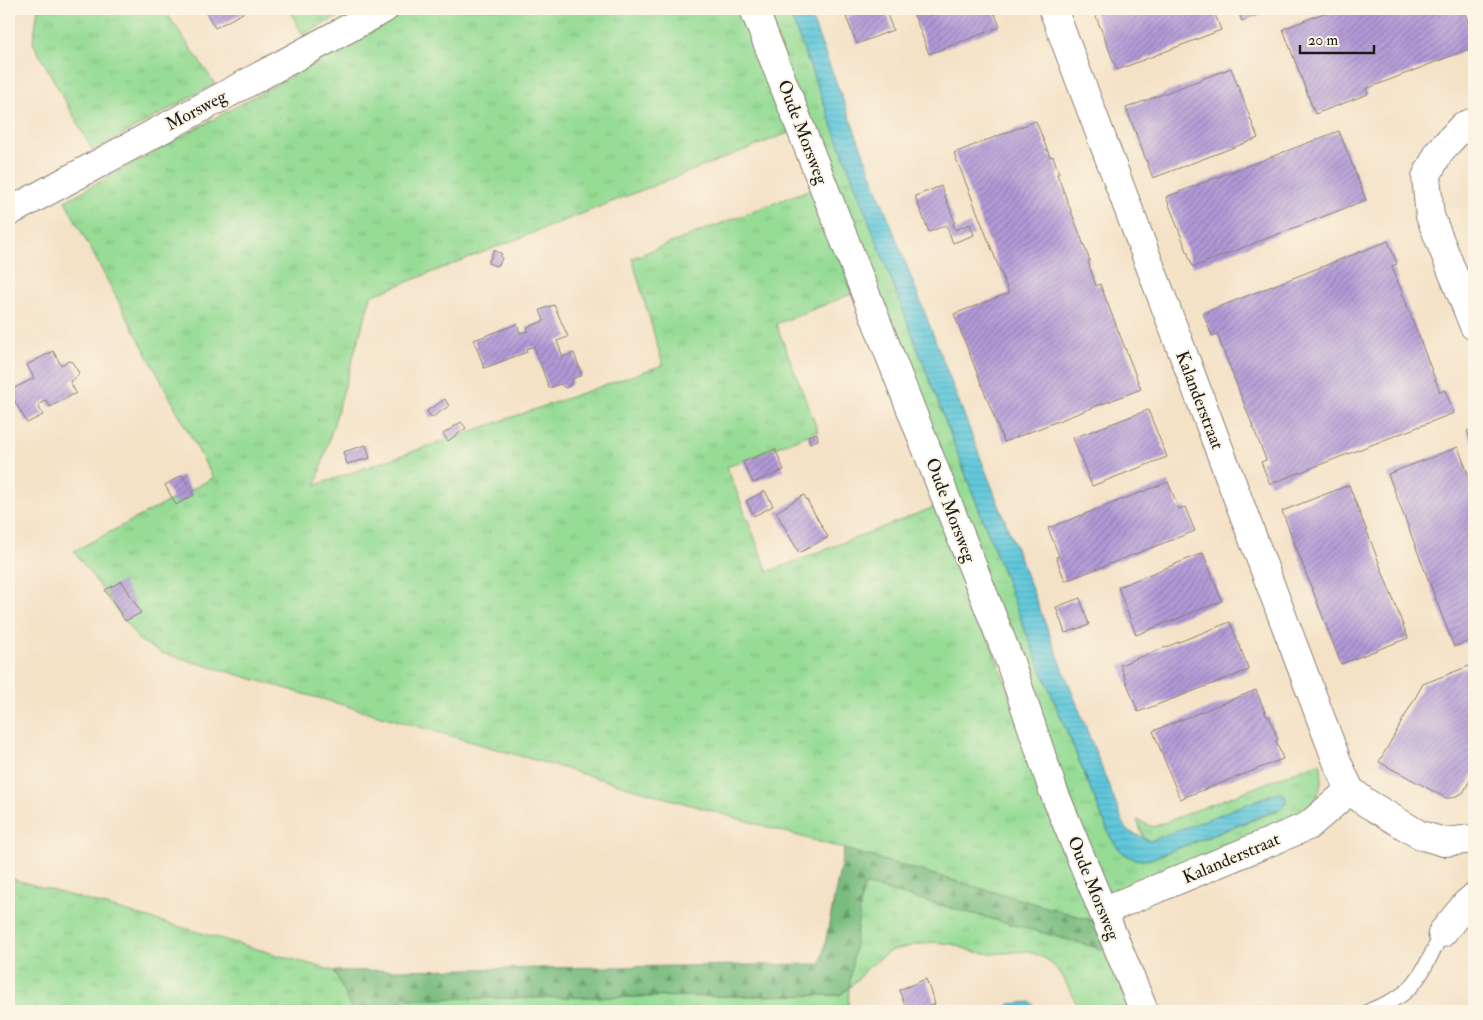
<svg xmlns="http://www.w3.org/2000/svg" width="1483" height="1020" viewBox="0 0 1483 1020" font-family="'IM FELL Double Pica',serif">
  <defs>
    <pattern id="grass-tufts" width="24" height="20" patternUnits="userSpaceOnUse" patternTransform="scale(1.25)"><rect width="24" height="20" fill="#96dc95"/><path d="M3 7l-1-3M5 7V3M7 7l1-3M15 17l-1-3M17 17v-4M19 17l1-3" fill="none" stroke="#81bc80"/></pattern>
    <pattern id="forest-firs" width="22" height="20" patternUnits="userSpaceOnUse" patternTransform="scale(1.25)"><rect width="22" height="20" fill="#78bc7e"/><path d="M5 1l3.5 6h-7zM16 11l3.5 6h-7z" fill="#629866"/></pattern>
    <pattern id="water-rules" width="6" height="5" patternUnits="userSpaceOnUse" patternTransform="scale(1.25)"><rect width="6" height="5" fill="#5ec7db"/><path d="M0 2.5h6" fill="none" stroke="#51aabb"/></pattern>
    <pattern id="building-hatch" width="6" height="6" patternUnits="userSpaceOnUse" patternTransform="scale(1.25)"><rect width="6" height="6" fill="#b299d7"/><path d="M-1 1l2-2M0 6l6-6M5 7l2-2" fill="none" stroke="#907cae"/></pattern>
  </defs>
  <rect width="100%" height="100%" fill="#fcf5e5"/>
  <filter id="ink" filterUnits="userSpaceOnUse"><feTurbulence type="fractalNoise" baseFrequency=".02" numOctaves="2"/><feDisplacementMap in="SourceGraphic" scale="10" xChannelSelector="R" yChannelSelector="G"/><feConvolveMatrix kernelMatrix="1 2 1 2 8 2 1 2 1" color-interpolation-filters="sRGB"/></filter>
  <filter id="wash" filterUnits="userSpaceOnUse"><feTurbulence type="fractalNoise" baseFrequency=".0096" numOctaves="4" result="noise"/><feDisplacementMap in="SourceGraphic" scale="20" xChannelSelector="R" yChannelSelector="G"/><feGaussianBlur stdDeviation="1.12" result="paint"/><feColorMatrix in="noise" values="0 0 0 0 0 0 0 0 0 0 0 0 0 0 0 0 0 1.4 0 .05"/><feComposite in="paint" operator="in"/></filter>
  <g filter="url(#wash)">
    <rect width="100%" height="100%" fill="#f4e2c7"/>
    <g fill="url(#grass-tufts)" stroke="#597c58">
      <polygon points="38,9 164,9 215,84 93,151 33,43"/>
      <polygon points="289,9 352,9 303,35"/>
      <polygon points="413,9 742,9 791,132 371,296 316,485 663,365 632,258 813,188 854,293 776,324 818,431 727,467 768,572 937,506 1098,922 162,653 139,640 74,551 213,478 65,201"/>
      <path d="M 760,9 L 788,9 L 1025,630 L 1110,836 C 1119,852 1131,863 1150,859 L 1277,811 C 1284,807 1286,804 1285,796 L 1275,793 L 1150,842 L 1144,839 L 1137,820 L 1153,827 L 1320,762 C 1325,782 1318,800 1305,815 L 1115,892 L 1105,889 Z"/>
      <polygon points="9,878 334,971 353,1011 9,1011"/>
      <polygon points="868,885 1109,951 1131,1011 1080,1011 1061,973 1046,959 1028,951 992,954 975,952 952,944 933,942 911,946 890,951 870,966 849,988 848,1011 394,1011 392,1007 396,1003 406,999 840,995 862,893 864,886"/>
    </g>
    <polygon fill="url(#forest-firs)" stroke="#4a6c4d" points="844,849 1098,922 1109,951 868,885 864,886 862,893 849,988 840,995 407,999 396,1003 392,1007 394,1011 353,1011 334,971 821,964"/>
    <g fill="url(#water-rules)" stroke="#3d727c">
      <path d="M 788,9 L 808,9 L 979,454 L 1126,830 L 1150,841 L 1276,793 L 1280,793 L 1286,796 L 1286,803 L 1282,808 L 1150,859 C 1131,863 1119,852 1110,836 L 1025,630 Z"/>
      <polygon points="1031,1002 1038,1011 1008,1011 1010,1004"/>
    </g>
    <g id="blocks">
      <g fill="url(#building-hatch)">
        <polygon points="204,9 241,9 243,13 215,28"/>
        <polygon points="852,9 885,9 893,30 857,44 846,17 854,15"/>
        <polygon points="912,9 993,9 1000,27 929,54"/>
        <polygon points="1093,9 1213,9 1221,30 1117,70"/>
        <polygon points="1237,9 1272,9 1242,21"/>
        <polygon points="1334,9 1463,9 1474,37 1474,47 1366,89 1368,94 1315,114 1283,29"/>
        <polygon points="1231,68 1258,138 1153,178 1126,108"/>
        <polygon points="1036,121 1050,157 1053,156 1059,173 1057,174 1090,261 1088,262 1096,286 1100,284 1141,389 1004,442 954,314 1009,293 954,153"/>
        <polygon points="1339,131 1366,200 1193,267 1166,197"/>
        <polygon points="941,186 955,222 953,223 955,230 970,224 974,235 953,243 946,225 929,232 915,196"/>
        <polygon points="1388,241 1397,264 1392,266 1440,392 1445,390 1454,413 1270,484 1261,462 1266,460 1217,334 1212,336 1203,313"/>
        <polygon points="494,250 502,254 500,257 502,258 499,265 497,264 496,266 488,263"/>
        <polygon points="554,305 568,337 557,341 563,357 574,353 582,375 572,379 571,385 565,388 560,384 549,388 534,346 526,349 527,352 484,368 474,340 517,324 520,333 528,331 527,327 544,321 540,310"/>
        <polygon points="53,351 61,365 68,361 72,362 79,373 77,377 70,381 76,393 50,407 46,400 38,405 43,415 27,423 9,391 34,378 27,365"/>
        <polygon points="445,399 449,406 431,418 427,411"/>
        <polygon points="1148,410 1167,457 1092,486 1073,438"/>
        <polygon points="461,422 466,428 448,441 443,434"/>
        <polygon points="1474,428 1474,438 1471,440 1467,431"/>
        <polygon points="817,433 818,440 810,443 808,436"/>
        <polygon points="366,445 370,458 347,464 343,452"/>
        <polygon points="1458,447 1474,490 1474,639 1454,647 1388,474"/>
        <polygon points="775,449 784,470 753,483 743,462"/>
        <polygon points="182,475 194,495 176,505 165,485"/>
        <polygon points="1168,482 1179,509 1185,507 1195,531 1065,581 1056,557 1059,556 1048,528"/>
        <polygon points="1349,485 1408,638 1341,664 1282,511"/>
        <polygon points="765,491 773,506 754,516 746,501"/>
        <polygon points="804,495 828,537 799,553 776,512"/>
        <polygon points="1203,553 1222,601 1136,635 1118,587"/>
        <polygon points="122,581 141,613 125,621 105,590"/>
        <polygon points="1080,598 1089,625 1065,633 1056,607"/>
        <polygon points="1230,622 1249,670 1138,712 1120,665"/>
        <polygon points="1474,664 1474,773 1463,793 1451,798 1446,798 1379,762 1423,684"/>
        <polygon points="1256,690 1267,717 1269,716 1278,740 1276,741 1283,759 1180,799 1153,731"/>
        <polygon points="926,979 935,1004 915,1011 907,1011 899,990"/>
      </g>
    </g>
  </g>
  <g filter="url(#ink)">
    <use href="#blocks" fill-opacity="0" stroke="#887f72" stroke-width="1"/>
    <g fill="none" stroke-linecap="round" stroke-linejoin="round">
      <g stroke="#887f72" stroke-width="16">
        <path id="lane" d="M 1369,1011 C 1381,1005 1395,1001 1404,993 C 1422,979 1432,952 1442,933"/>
      </g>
      <g stroke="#887f72" stroke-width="30">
        <g id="street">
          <polyline points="754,9 1010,662 1053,790 1144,1011"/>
          <polyline points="1053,9 1338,764 1350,790 1365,802 1420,835 1444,842 1474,839"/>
          <polyline points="1474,122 1463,126 1439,152 1426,177 1430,216 1474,326"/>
          <polyline points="9,212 384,9"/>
          <polyline points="1103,911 1308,826 1350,790"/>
          <polyline points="1442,933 1466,904 1474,897"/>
        </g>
      </g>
      <use href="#lane" stroke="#fff" stroke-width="14"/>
      <use href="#street" stroke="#fff" stroke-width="28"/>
    </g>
  </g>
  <g text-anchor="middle" stroke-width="4" stroke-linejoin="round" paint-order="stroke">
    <g font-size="18" fill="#1c1c1c" stroke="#fcf5e5">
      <text transform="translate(196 110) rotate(-28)" y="6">Morsweg</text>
      <text transform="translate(803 132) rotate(69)" y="6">Oude Morsweg</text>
      <text transform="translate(1200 400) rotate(69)" y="6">Kalanderstraat</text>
      <text transform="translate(951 510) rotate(69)" y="6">Oude Morsweg</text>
      <text transform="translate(1231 858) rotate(-23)" y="6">Kalanderstraat</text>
      <text transform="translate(1094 888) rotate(68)" y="6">Oude Morsweg</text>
    </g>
  </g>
  <rect width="1483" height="1020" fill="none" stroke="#fcf5e5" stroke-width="30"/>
  <path d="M1300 45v8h74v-8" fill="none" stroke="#1c1c1c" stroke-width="2.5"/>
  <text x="1308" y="45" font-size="15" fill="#1c1c1c" stroke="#fcf5e5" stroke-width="4" paint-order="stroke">20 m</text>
</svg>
